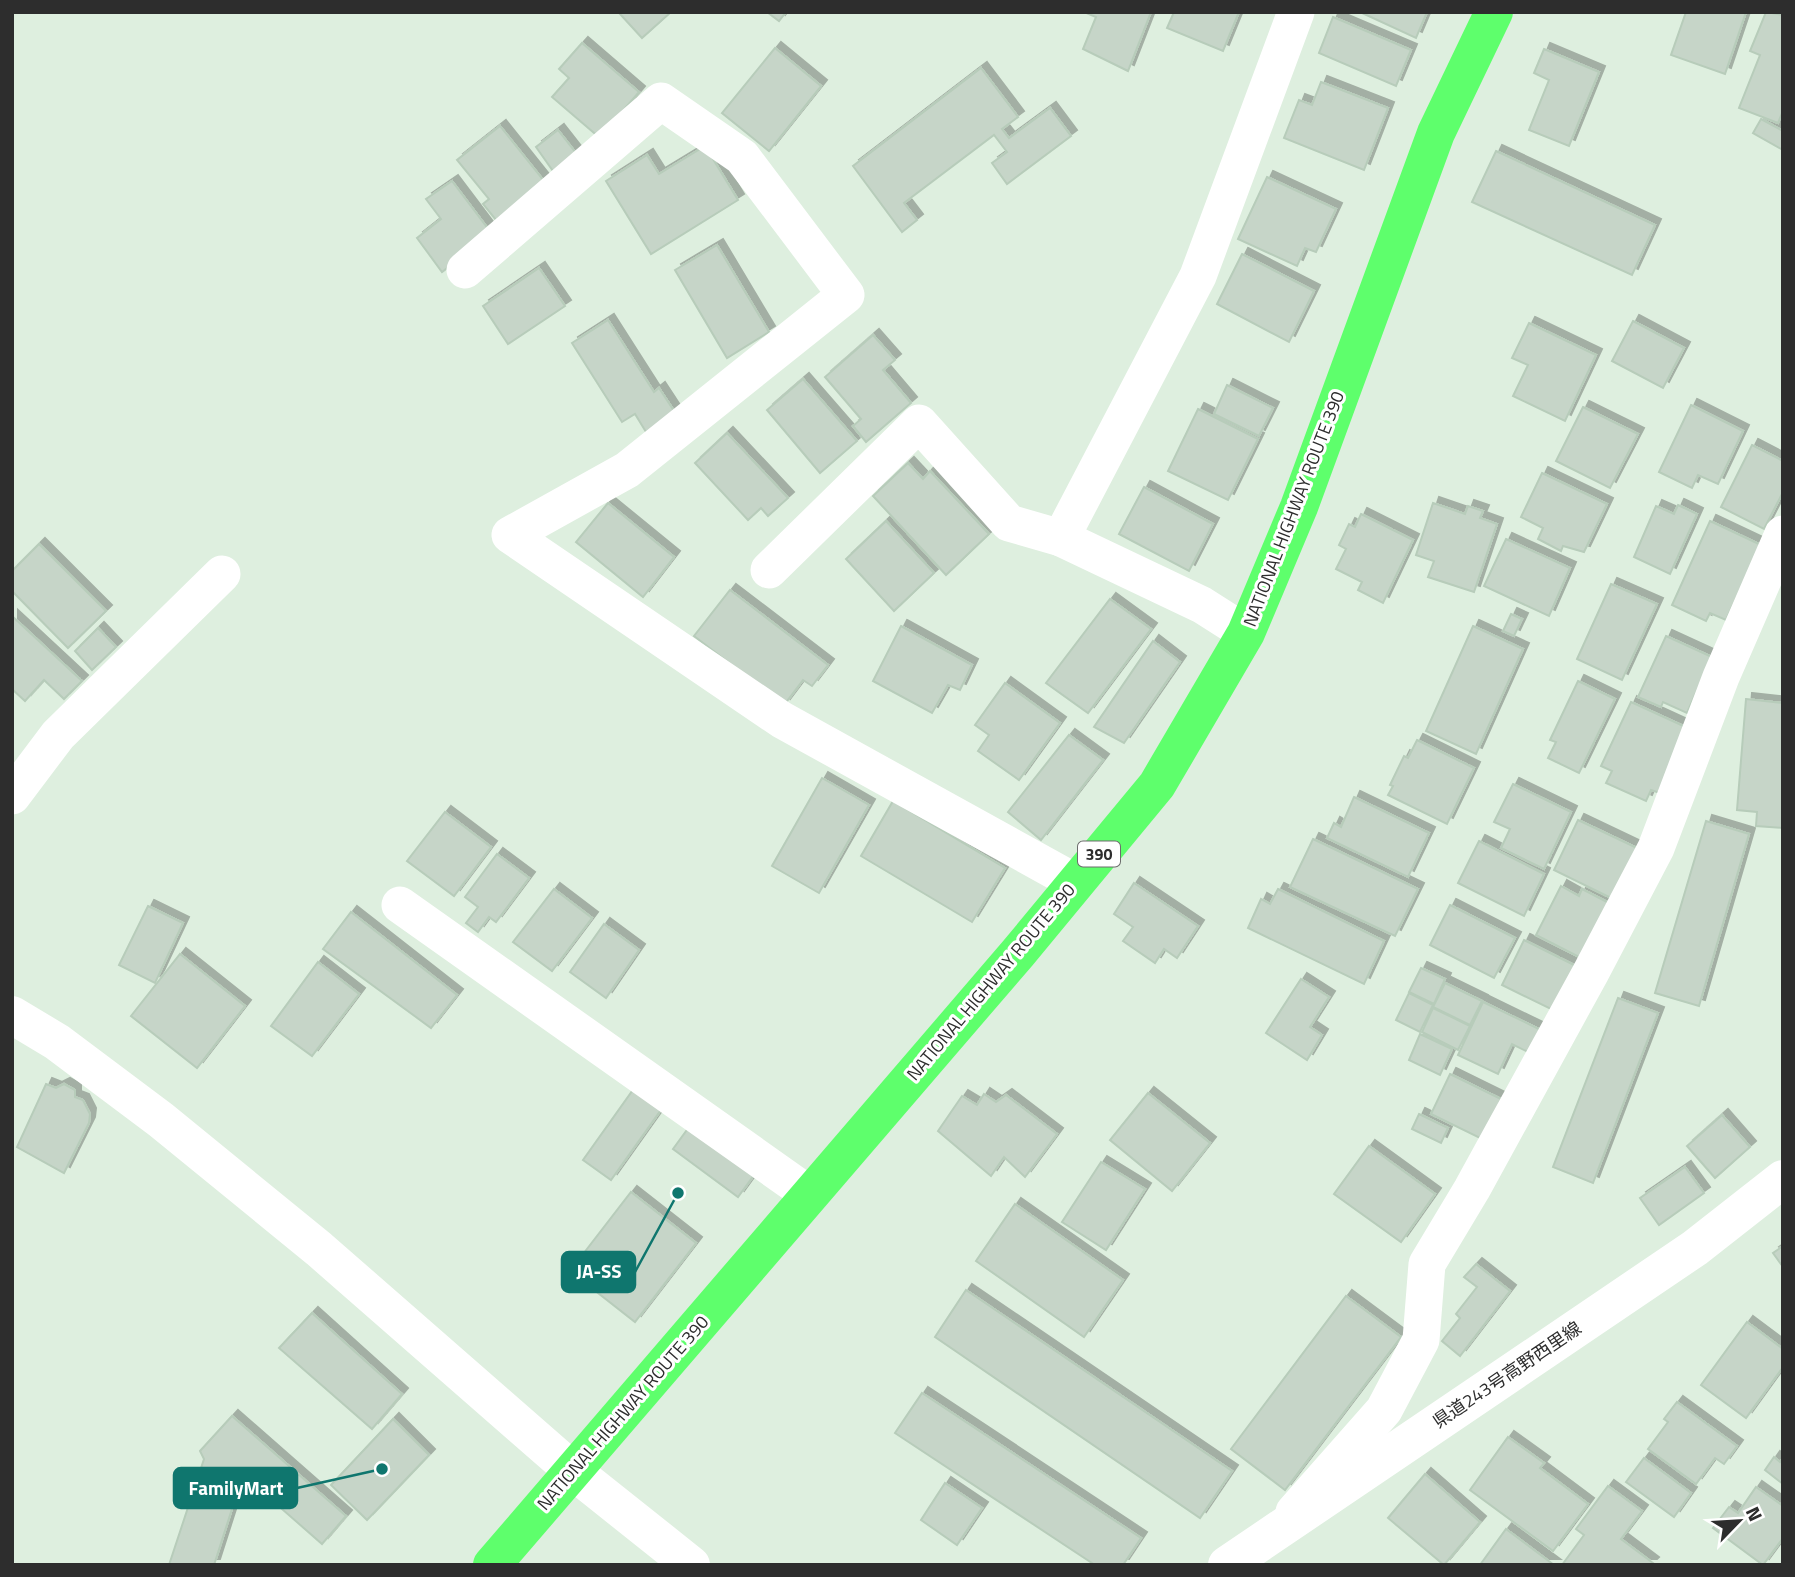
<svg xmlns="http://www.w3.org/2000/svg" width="1795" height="1577" viewBox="0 0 1795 1577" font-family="'Titillium Web','Noto Sans JP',sans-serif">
  <defs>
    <filter id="shadow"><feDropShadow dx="6" dy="-6" stdDeviation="0" flood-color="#0004"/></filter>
  </defs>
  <rect width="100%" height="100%" fill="#deefdf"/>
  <g fill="#c6d5c8" stroke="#b7ccba" stroke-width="2" filter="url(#shadow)">
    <polygon points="622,12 671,12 642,38 620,14"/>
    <polygon points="767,12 786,12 779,21"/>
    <polygon points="1084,12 1151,12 1128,71 1083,49 1096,17"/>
    <polygon points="1174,12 1239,12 1223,51 1167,28"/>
    <polygon points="1360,12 1427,12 1416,38"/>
    <polygon points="1686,12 1746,12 1725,74 1671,55"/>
    <polygon points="1766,12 1783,15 1783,111 1778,123 1739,108 1760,55 1750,51"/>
    <polygon points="1333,17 1411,50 1396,86 1319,53"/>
    <polygon points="582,43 639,92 600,138 552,97 569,78 559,69"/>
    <polygon points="775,48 821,86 769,151 722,113"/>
    <polygon points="1544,49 1599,72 1569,146 1529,130 1549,80 1534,73"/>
    <polygon points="981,68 1018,117 1002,129 1009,138 1050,108 1071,136 1007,184 992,163 1007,152 994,135 904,203 917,220 902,232 853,166"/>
    <polygon points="1321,82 1388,108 1364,170 1284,138 1299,100 1312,105"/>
    <polygon points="1761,119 1783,131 1783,150 1753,133"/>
    <polygon points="500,126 544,181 496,220 483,204 489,199 457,160"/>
    <polygon points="558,130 576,153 553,171 536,147"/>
    <polygon points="705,146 738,200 651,254 606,181 647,155 659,174"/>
    <polygon points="1496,151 1655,225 1632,275 1472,202"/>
    <polygon points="1267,177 1336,209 1316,252 1305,248 1297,266 1238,239"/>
    <polygon points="452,181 492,234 442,272 417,238 441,219 426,199"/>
    <polygon points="717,245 769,332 727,358 675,270"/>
    <polygon points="1242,254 1314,291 1289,342 1217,304"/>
    <polygon points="539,268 565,306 508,344 483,306"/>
    <polygon points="608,320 654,392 659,388 676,414 646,432 635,414 622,422 572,343"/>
    <polygon points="1633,321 1684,348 1663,388 1612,361"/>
    <polygon points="1529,323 1596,355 1565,421 1513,396 1528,365 1512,358"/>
    <polygon points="873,335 895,360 883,370 911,403 866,442 853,426 861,419 825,377"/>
    <polygon points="803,379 857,441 820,473 767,410"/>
    <polygon points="1227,385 1273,408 1259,436 1214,414"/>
    <polygon points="1691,405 1743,431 1718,484 1698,475 1692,488 1659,472"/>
    <polygon points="1583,407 1638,434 1610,488 1556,461"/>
    <polygon points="1198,409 1258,439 1228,500 1168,471"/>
    <polygon points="727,433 788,498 768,516 761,508 748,520 695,463"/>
    <polygon points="1752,445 1783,461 1783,492 1764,529 1721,507"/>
    <polygon points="908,463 923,479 930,471 989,534 946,575 873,496"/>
    <polygon points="1542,473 1607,504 1584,552 1563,546 1561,551 1538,539 1543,528 1521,517"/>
    <polygon points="1144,487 1213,524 1189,571 1119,534"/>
    <polygon points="608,503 674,557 643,597 576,542"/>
    <polygon points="1433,503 1465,514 1468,506 1483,511 1480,518 1497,524 1474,592 1428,577 1434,561 1416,555"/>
    <polygon points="1678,505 1697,514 1670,574 1634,557 1656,506 1674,514"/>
    <polygon points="1361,514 1413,540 1383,603 1358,590 1362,582 1336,569 1346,549 1339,545 1349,524 1355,527"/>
    <polygon points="886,521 934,573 894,611 846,559"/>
    <polygon points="1710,521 1761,545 1726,620 1710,613 1706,621 1672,605"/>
    <polygon points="1506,539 1570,568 1549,616 1484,586"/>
    <polygon points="39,544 106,611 68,648 12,591 12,571"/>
    <polygon points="1611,584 1657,604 1622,680 1577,659"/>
    <polygon points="730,590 828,665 812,686 803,680 784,705 694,636"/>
    <polygon points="1110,599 1151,629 1088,713 1046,683"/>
    <polygon points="1511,614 1522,619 1514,636 1503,631"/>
    <polygon points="12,616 82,681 64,699 44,680 25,701 12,689"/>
    <polygon points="901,626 972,665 960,690 948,685 932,713 873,681"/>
    <polygon points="1473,626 1523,649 1476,754 1426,731"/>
    <polygon points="98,628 116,647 92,670 75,651"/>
    <polygon points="1666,636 1712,657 1687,713 1663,702 1661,707 1638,697"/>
    <polygon points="1153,641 1180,662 1124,743 1094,727"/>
    <polygon points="1578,681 1615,699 1579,773 1548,758 1556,742 1550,740"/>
    <polygon points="1005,683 1060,723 1019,780 978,751 989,735 975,725"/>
    <polygon points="1746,699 1783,703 1783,828 1756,826 1757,812 1737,810"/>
    <polygon points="1631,702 1690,729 1660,793 1651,790 1646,801 1606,783 1612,771 1601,766"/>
    <polygon points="1069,735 1103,760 1041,840 1008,812"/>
    <polygon points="1417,740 1474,768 1447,824 1388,795 1393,786 1390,785 1404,756 1408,758"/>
    <polygon points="822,778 869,805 819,893 772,866"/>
    <polygon points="1513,784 1571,812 1544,869 1501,848 1510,829 1494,822"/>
    <polygon points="1354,797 1429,833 1408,877 1327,838 1334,823 1341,827"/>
    <polygon points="893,801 1005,868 972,922 861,856"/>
    <polygon points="445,812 491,847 454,896 407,861"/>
    <polygon points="1578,820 1637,848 1613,899 1554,870"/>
    <polygon points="1706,821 1749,834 1699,1006 1655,993"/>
    <polygon points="1313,839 1418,889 1395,936 1290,887"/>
    <polygon points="1479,841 1544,874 1524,916 1458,883"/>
    <polygon points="497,854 529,878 496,922 489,917 478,932 466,923 478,907 465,897"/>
    <polygon points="1134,883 1198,926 1177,958 1164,949 1155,963 1123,941 1133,927 1114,914"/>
    <polygon points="1561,886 1579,896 1582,889 1609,903 1581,958 1536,935"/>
    <polygon points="554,889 592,918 552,971 513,942"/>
    <polygon points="1278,889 1384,941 1364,984 1248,928 1261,899 1270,904"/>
    <polygon points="1450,905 1515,938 1494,978 1430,945"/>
    <polygon points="148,906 183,923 155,983 119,965"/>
    <polygon points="351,912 457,995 431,1028 323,949"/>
    <polygon points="604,924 639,950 606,998 570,972"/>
    <polygon points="1524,940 1576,966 1555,1011 1502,985"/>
    <polygon points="180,954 245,1006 197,1068 131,1016"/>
    <polygon points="318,962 359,994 312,1056 271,1026"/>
    <polygon points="1421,968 1445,979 1434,1004 1409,992"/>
    <polygon points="1301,979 1329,997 1310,1027 1322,1035 1307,1060 1266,1033"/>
    <polygon points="1445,983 1482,1001 1470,1025 1433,1007"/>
    <polygon points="1409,993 1433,1005 1420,1032 1396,1020"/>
    <polygon points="1618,998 1658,1013 1593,1183 1553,1167"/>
    <polygon points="1483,1002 1541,1030 1530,1053 1512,1044 1498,1074 1458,1055"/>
    <polygon points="1433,1008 1470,1026 1458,1050 1422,1032"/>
    <polygon points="1420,1034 1452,1049 1440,1075 1409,1060"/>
    <polygon points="1450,1074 1501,1099 1482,1139 1431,1114"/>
    <polygon points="46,1084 56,1088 64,1084 75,1090 75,1097 83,1100 90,1114 89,1123 64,1173 17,1147"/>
    <polygon points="635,1087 663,1107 611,1180 583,1160"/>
    <polygon points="1148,1093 1210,1143 1172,1191 1110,1140"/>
    <polygon points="984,1094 996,1102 1006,1095 1057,1134 1025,1177 1004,1157 991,1176 938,1131 962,1096 977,1105"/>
    <polygon points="1419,1114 1448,1128 1441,1143 1412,1129"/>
    <polygon points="1722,1115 1750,1147 1715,1178 1687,1146"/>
    <polygon points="692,1123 757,1171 738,1197 673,1149"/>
    <polygon points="1369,1146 1435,1194 1401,1242 1334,1194"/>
    <polygon points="1101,1162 1145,1189 1106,1250 1062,1222"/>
    <polygon points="1685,1167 1704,1193 1659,1225 1640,1198"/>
    <polygon points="631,1192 696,1243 635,1322 570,1271"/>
    <polygon points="1015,1204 1123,1280 1084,1337 976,1261"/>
    <polygon points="1783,1246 1783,1267 1773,1253"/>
    <polygon points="1476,1264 1510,1291 1460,1356 1442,1341 1460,1318 1456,1314 1477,1287 1464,1277"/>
    <polygon points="966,1290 1232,1471 1200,1518 935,1337"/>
    <polygon points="1346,1296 1401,1337 1285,1490 1231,1449"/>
    <polygon points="312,1313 402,1394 372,1429 279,1348"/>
    <polygon points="1747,1322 1783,1349 1783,1367 1746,1418 1701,1385"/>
    <polygon points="922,1393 1141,1538 1123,1565 1095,1565 895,1433"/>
    <polygon points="1677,1402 1737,1446 1724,1464 1715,1458 1696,1484 1648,1449 1668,1422 1664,1419"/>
    <polygon points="232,1416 346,1516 322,1544 250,1481 240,1484 214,1565 169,1565 204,1459 200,1451"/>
    <polygon points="393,1419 429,1455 367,1520 331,1485"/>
    <polygon points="1508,1437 1544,1463 1540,1468 1588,1504 1553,1551 1470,1490"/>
    <polygon points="1774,1457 1780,1462 1783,1458 1783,1484 1765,1470"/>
    <polygon points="1644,1458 1691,1493 1674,1517 1626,1482"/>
    <polygon points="1425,1474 1480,1522 1444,1565 1388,1518"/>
    <polygon points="945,1483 982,1508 957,1545 921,1520"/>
    <polygon points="1608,1486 1642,1511 1621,1539 1653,1563 1651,1565 1562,1565 1584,1535 1576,1529"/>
    <polygon points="1756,1487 1783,1506 1783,1538 1763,1565 1713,1528 1729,1507 1738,1513"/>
    <polygon points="1506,1529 1554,1565 1480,1565"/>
  </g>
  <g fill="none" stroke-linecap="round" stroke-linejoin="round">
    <g stroke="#fff" stroke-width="37">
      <polyline points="465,270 661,101 742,157 846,295 627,470 510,535 782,720 1075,882"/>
      <polyline points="769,570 919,423 1009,523 1061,538"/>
      <polyline points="1246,633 1202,605 1061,538 1198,276 1296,12"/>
      <polyline points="12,796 58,735 222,574"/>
      <polyline points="400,905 810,1195"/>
      <polyline points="1294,1512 1384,1410 1421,1340 1427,1264 1472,1189 1591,972 1656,848 1721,677 1783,534"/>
    </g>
    <polyline stroke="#fff" stroke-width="38" points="12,1015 57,1042 161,1120 319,1249 573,1471 691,1565"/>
    <polyline stroke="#fff" stroke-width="38" points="1227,1565 1695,1248 1783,1179"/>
    <polyline stroke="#5eff6c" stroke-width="38" points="492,1565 1018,953 1157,785 1246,633 1299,507 1436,133 1494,12"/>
  </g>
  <g text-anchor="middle" stroke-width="6" stroke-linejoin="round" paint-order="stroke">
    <rect fill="#fff" stroke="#6c6c6c" stroke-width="2" x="1078" y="841.5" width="42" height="25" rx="5"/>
    <g font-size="16" font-weight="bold" fill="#2d2d2d">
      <text x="1099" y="860">390</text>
    </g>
    <g font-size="18" fill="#2d2d2d" stroke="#fff">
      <text transform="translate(1294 509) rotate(-69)" y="6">NATIONAL HIGHWAY ROUTE 390</text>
      <text transform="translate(991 982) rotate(-50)" y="6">NATIONAL HIGHWAY ROUTE 390</text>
      <text transform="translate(1507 1375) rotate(-34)" y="6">県道243号高野西里線</text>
      <text transform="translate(623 1413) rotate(-49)" y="6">NATIONAL HIGHWAY ROUTE 390</text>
    </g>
  </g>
  <path fill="none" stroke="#0f766e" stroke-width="2.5" d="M678 1193L635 1272M382 1469L297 1488"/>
  <g fill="#0f766e" stroke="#fff" stroke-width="2.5">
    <circle cx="678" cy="1193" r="7"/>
    <circle cx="382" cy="1469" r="7"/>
  </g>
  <g fill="#0f766e" stroke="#0f766e" stroke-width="2.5">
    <rect x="562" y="1252" width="73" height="40" rx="7"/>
    <rect x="174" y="1468" width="123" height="40" rx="7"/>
  </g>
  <g font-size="19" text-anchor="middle" font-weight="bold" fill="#fff">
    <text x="599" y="1278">JA-SS</text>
    <text x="236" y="1495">FamilyMart</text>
  </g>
  <rect width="1795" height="1577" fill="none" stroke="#2d2d2d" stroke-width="28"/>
  <g transform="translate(1739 1521) rotate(65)" stroke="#ffffff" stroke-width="5" paint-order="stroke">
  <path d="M0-5L12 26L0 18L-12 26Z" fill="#2d2d2d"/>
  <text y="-10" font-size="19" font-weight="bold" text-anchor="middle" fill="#2d2d2d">N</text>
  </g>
</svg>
